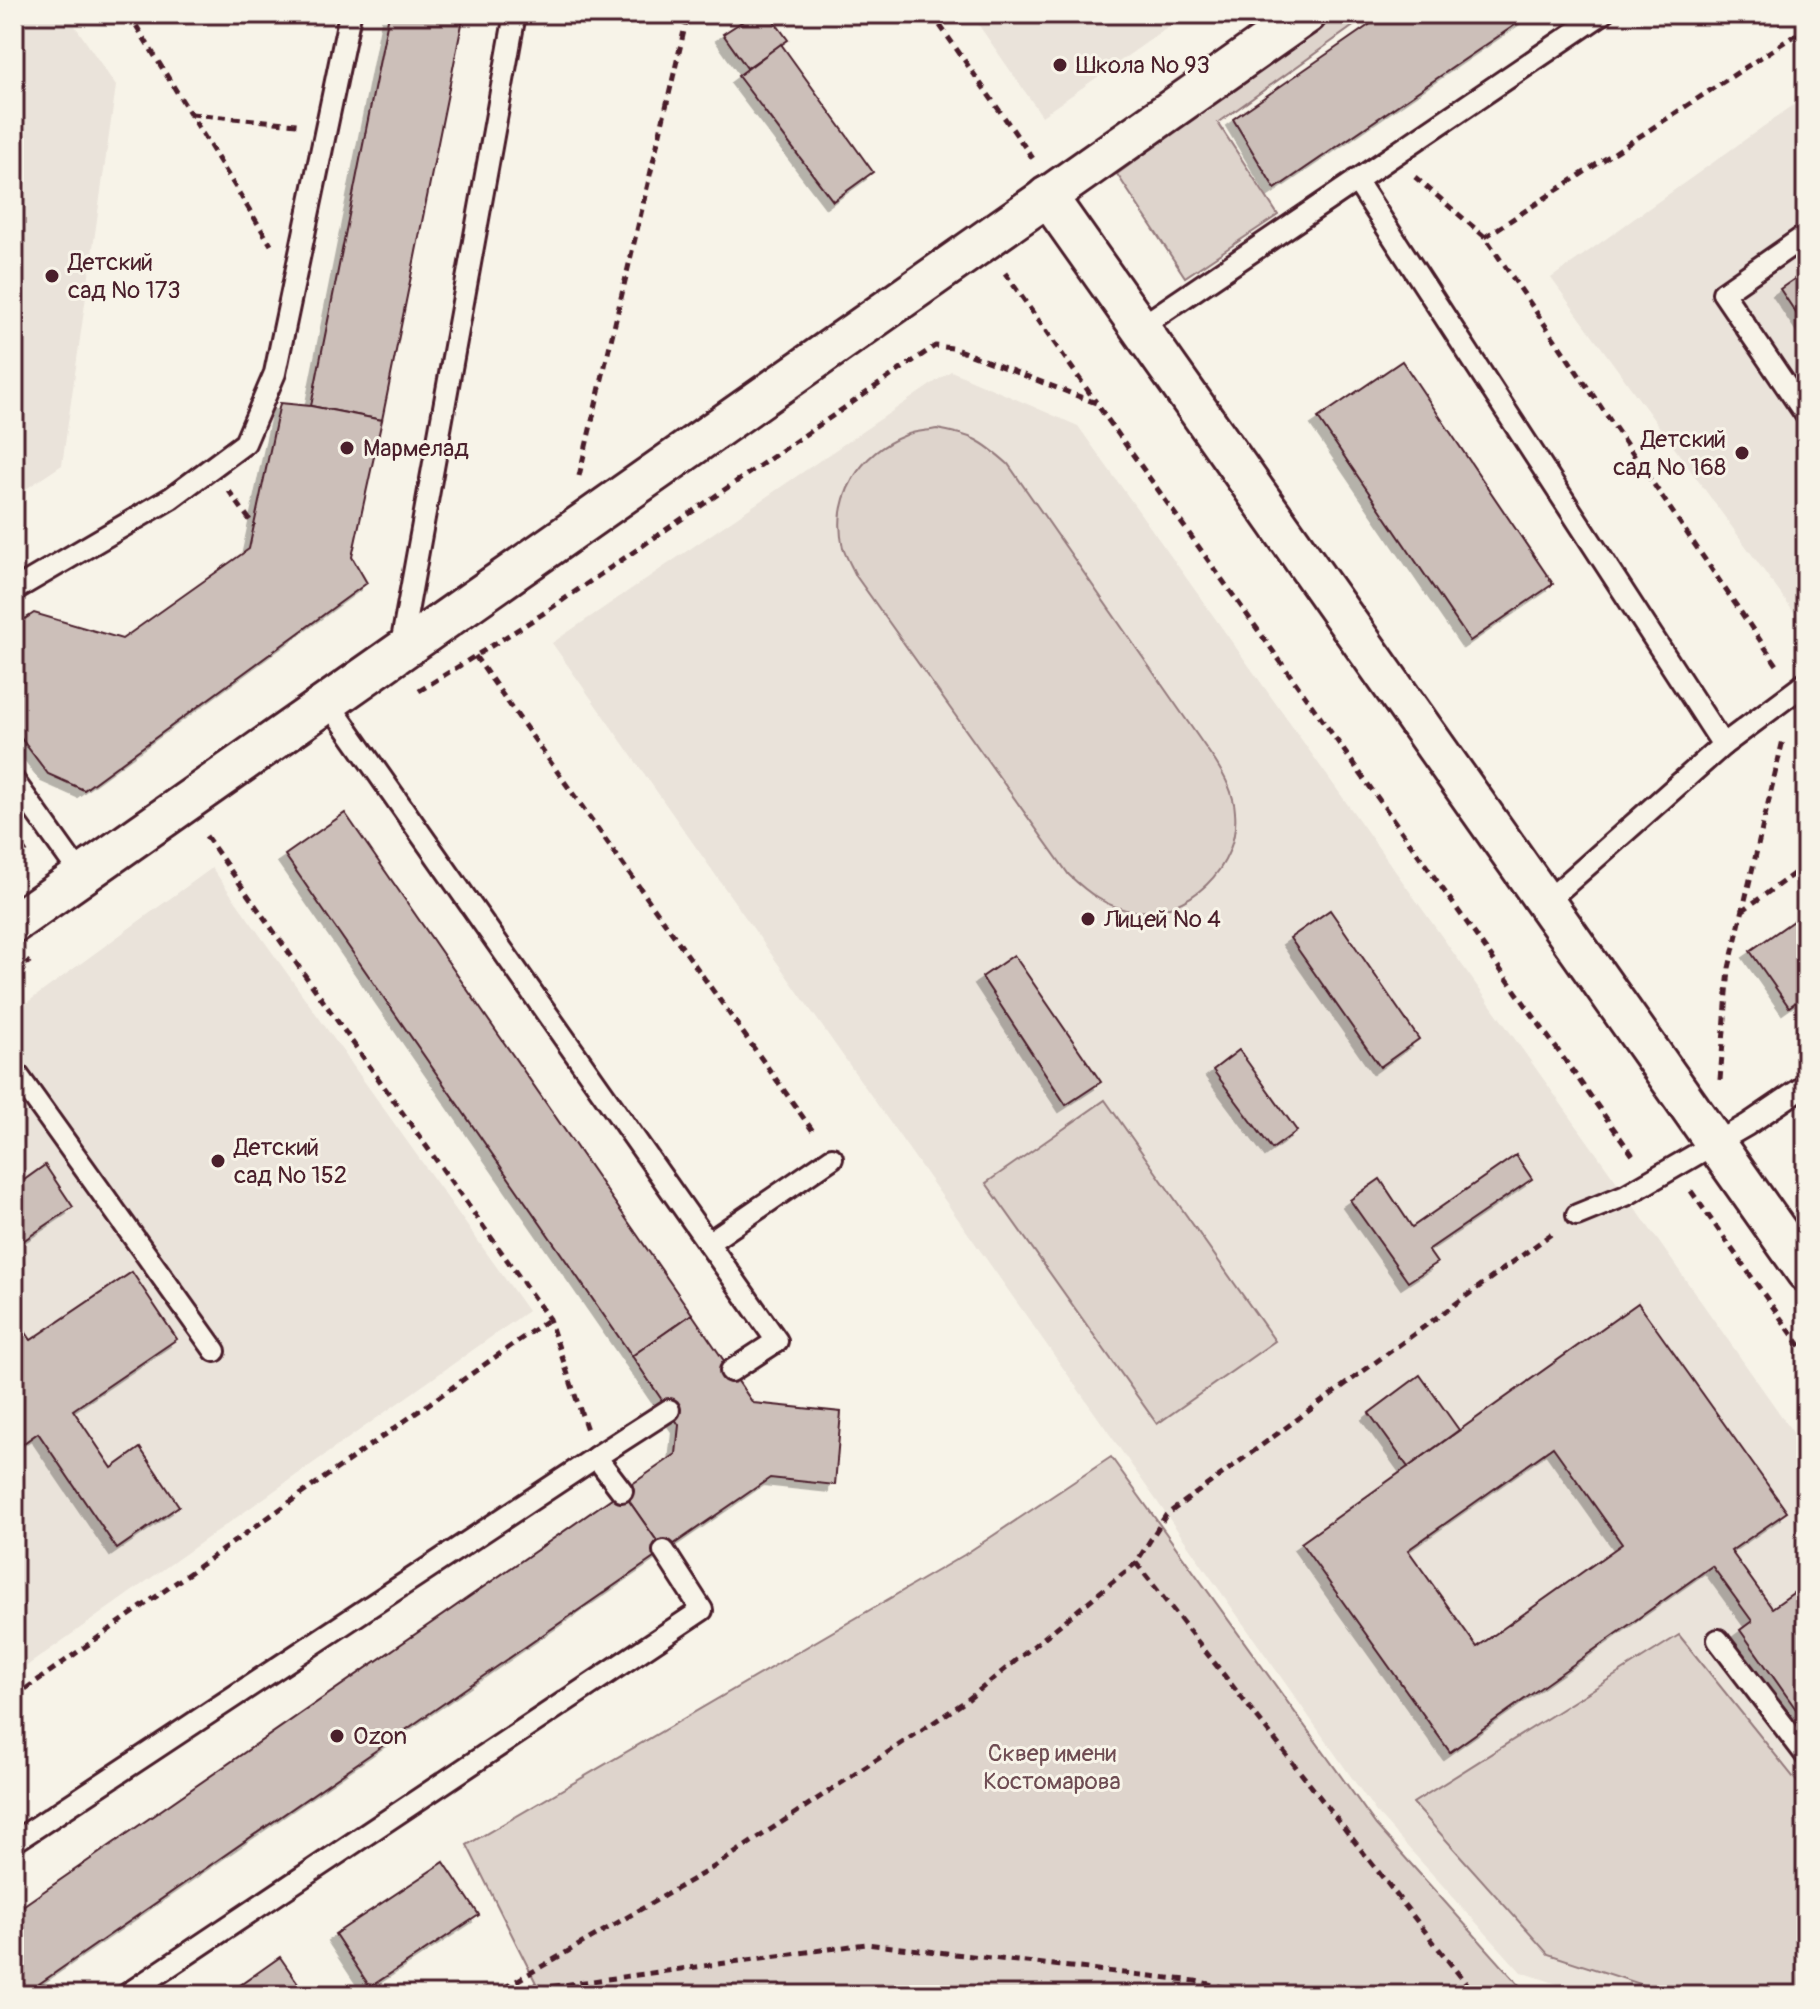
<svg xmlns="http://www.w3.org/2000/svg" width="1820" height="2009" viewBox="0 0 1820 2009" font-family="Pangolin,sans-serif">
  <defs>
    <filter id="shadow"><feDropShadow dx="-7" dy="7" stdDeviation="0" flood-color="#0004"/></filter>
  </defs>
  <rect width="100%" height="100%" fill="#f7f3e8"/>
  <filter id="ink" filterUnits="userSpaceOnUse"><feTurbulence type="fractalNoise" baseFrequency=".0125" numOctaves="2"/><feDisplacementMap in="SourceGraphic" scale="16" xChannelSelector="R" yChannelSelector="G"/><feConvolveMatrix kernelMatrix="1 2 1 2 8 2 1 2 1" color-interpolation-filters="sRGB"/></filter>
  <g filter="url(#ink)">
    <g fill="#eae3da">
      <polygon points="14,14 67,14 116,86 62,465 14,497"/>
      <polygon points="971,14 1187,14 1042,116"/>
      <polygon points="1806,96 1806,629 1551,278"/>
      <polygon points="951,371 1078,426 1626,1195 1806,1451 1806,1995 1591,1995 1521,1972 1376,1812 552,643"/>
      <polygon points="212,868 528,1311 14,1675 14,1012"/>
    </g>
    <g fill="#ded4cc" stroke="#947a7c" stroke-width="2">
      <polygon points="1338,14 1370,14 1218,123 1278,215 1185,277 1117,174"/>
      <path d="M 937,429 C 972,435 981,440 1008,464 L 1215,761 C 1225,777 1234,793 1235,812 C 1240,868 1188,917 1133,911 C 1107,908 1087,892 1069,875 L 856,576 C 852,567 846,557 843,548 C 831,497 860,453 906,435 C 915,431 927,431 937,429 Z"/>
      <polygon points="1105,1100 1275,1341 1157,1424 986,1183"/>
      <polygon points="1111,1457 1376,1825 1521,1987 1519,1995 542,1995 467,1845 964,1555"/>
      <polygon points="1679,1635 1806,1793 1806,1995 1674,1995 1548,1954 1413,1803"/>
    </g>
    <g fill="#ccbfb9" stroke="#4a1f2b" stroke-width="2" fill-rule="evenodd" filter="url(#shadow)">
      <polygon points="389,14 464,14 382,420 311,406"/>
      <polygon points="754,14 769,14 788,40 747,68 723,34"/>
      <polygon points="1385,14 1531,14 1275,189 1233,119"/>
      <polygon points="781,44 873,172 833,201 738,76"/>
      <polygon points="1806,271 1806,328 1780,289"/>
      <polygon points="1402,361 1553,584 1470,641 1318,418"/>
      <polygon points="280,403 311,406 382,420 352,557 367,583 84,790 48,774 14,729 14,626 34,613 122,639 249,549"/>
      <polygon points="345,813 692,1314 632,1356 285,855"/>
      <polygon points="1330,910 1419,1039 1380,1067 1290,938"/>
      <polygon points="1806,912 1806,995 1789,1007 1750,951"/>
      <polygon points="1014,955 1101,1082 1066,1105 982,977"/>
      <polygon points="1239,1050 1297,1131 1272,1149 1213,1070"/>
      <polygon points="1516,1155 1532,1179 1428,1250 1437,1263 1408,1282 1350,1200 1380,1179 1412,1227"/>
      <polygon points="45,1165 73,1207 14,1247 14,1166 24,1180"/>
      <polygon points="132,1272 177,1339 73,1410 112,1468 140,1448 179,1506 117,1549 38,1433 14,1450 14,1315 31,1340"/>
      <path d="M 1638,1303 L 1787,1512 L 1731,1551 L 1772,1608 L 1806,1584 L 1806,1707 L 1798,1712 L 1740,1630 L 1752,1621 L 1712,1566 L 1450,1752 L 1301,1543 ZM 1553,1447 L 1622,1544 L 1477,1647 L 1408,1550 Z"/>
      <polygon points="692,1314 753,1403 841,1412 835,1485 770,1478 664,1551 622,1491 676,1454 679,1425 632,1356"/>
      <polygon points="1420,1375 1459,1430 1408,1467 1369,1413"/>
      <polygon points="622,1491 664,1551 23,1995 14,1995 14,1912"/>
      <polygon points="444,1862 479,1915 370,1987 335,1934"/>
      <polygon points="280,1957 302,1989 294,1995 226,1995"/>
    </g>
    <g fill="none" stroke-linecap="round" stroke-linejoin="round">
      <g stroke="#4a1f2b" stroke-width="26">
        <g id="lane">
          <polyline points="1356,180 1723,745 1545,903"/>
          <polyline points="1806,235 1723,293 1806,415"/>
          <polyline points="1139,328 1602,14"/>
          <polyline points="14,590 171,498 245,443 275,373 350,14"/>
          <polyline points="400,651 515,14"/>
          <polyline points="328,702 777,1341 731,1371"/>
          <polyline points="1723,745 1806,683"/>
          <polyline points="14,781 81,875"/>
          <polyline points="14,1070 215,1351"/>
          <polyline points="1577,1215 1626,1195 1747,1125 1806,1085"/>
          <polyline points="708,1243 832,1158"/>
          <polyline points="596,1457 669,1410"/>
          <polyline points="1718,1640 1806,1755"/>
          <polyline points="14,1842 596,1457 622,1491"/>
          <polyline points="126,1995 702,1610 664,1551"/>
        </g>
      </g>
      <g stroke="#4a1f2b" stroke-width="44">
        <g id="street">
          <polyline points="1047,196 1806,1272"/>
          <polyline points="14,923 1307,14"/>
        </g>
      </g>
      <g stroke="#4a1f2b" stroke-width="5" stroke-dasharray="8 6" stroke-linecap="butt">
        <polyline points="129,14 271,245"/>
        <polyline points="932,14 1034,160"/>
        <polyline points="191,114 297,124"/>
        <polyline points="1415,177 1485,237 1779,668"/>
        <polyline points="1485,237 1806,28"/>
        <polyline points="1005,273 1096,402"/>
        <polyline points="579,476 688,14"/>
        <polyline points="229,491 254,526"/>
        <polyline points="475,656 815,1134"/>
        <polyline points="419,691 541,615 935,346 953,348 1096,403 1634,1157"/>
        <polyline points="206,836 549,1319 587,1430"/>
        <polyline points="14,859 27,850"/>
        <polyline points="1742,911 1806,865"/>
        <polyline points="14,972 30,961"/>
        <polyline points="1720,1080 1729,968 1783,740"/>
        <polyline points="1691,1191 1806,1354"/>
        <polyline points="1136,1563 1475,1995"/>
        <polyline points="14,1697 549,1319"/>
        <polyline points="496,1994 866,1944 1195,1981 1259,1995"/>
        <polyline points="492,1995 709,1870 966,1701 1136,1563 1166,1515 1554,1232"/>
      </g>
      <use href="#lane" stroke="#f7f3e8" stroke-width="20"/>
      <use href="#street" stroke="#f7f3e8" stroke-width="38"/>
    </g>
  </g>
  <g fill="#4a1f2b" stroke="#f7f3e8" stroke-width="3">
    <circle cx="1060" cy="65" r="8"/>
    <circle cx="52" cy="276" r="8"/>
    <circle cx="347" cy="448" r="8"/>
    <circle cx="1742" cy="453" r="8"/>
    <circle cx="1088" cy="919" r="8"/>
    <circle cx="218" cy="1161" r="8"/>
    <circle cx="337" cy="1736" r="8"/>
  </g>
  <g text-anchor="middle" stroke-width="6" stroke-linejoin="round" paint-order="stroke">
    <g font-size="24" fill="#4a1f2b" stroke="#f7f3e8" text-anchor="start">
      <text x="1076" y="73">Школа № 93</text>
      <text x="68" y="270">Детский<tspan x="68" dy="28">сад № 173</tspan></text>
      <text x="1726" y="447" text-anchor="end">Детский<tspan x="1726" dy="28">сад № 168</tspan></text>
      <text x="363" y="456">Мармелад</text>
      <text x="1104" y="927">Лицей № 4</text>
      <text x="234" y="1155">Детский<tspan x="234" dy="28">сад № 152</tspan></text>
      <text x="353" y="1744">Ozon</text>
    </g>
    <g font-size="24" fill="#6f4c53" stroke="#f7f3e8">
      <text x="1052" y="1761">Сквер имени<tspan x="1052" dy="28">Костомарова</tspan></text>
    </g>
  </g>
  <rect width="1820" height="2009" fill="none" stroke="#f7f3e8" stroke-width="48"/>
  <rect x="24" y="24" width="1772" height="1961" fill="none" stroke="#4a1f2b" stroke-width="3" filter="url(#ink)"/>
</svg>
